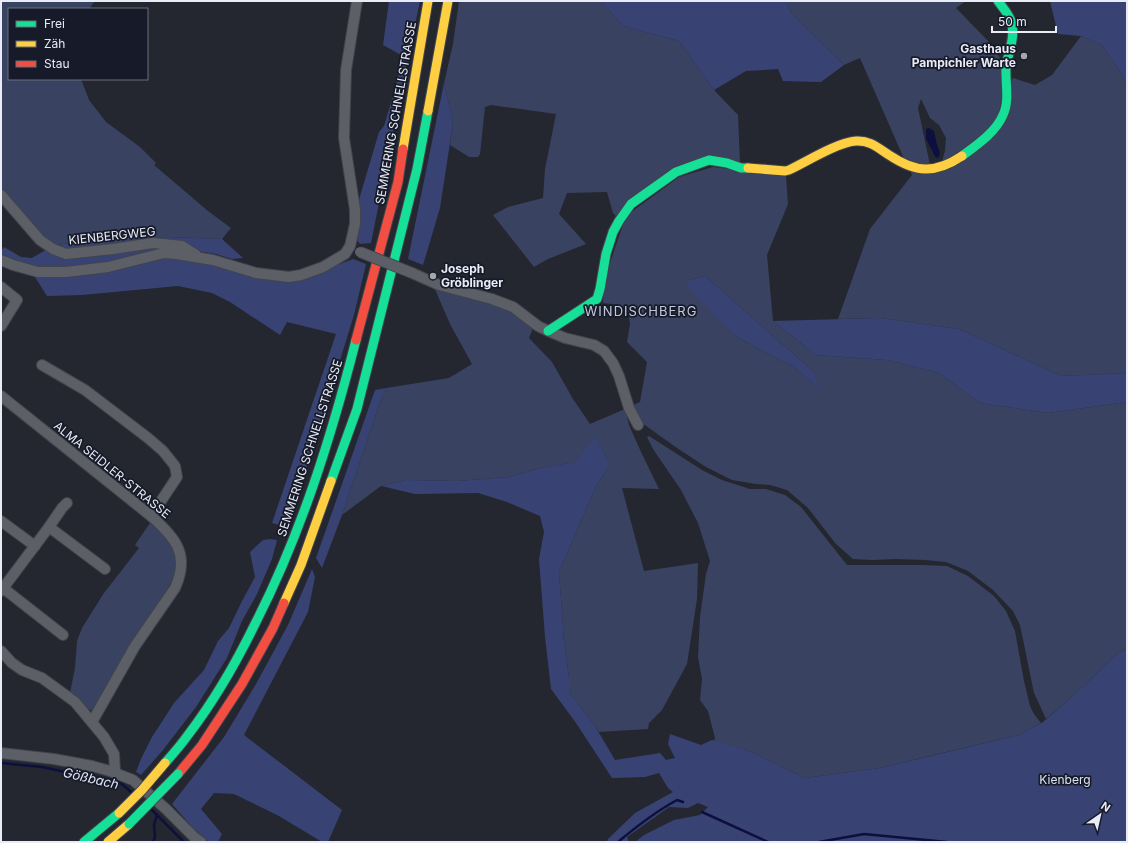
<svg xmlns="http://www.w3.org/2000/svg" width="1128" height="843" viewBox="0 0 1128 843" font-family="Inter,sans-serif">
  <rect width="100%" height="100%" fill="#24272f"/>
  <g fill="#3a4262" fill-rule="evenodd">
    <polygon points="1,1 95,1 89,9 9,9 9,79 81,79 89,100 106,122 140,147 156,163 154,165 208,211 231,228 222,239 167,237 122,238 54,245 42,238 1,190"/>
    <polygon points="459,1 601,1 623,26 679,41 714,90 738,115 740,164 704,160 616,216 613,213 607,192 567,193 559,214 586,244 548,259 534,267 493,215 508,207 543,198 545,169 556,114 491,105 485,107 480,154 478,157 469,157 450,145 453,123 444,83 453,44"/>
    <polygon points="785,1 966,1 956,8 991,44 1003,63 1004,85 997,123 941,165 945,151 946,138 939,125 930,118 921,99 918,108 930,165 905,161 860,58 844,65 792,14"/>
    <polygon points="1081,36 1102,45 1121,73 1127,85 1127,373 1061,376 959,329 880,318 838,319 870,229 912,175 910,170 927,173 993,134 1013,78 1035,85 1052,75"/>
    <path d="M 713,167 L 786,176 L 788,204 L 767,255 L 773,321 L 816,355 L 887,360 L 939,373 L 980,403 L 1048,413 L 1127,402 L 1127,649 L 1118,653 L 1072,697 L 1046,719 L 1034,693 L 1020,625 L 1013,611 L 993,590 L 968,571 L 946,562 L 926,560 L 896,559 L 872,560 L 853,559 L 836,544 L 808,508 L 787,490 L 770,485 L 756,484 L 732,480 L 706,467 L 677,448 L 642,423 L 631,406 L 640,402 L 647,362 L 627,342 L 630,324 L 628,311 L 620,305 L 603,303 L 604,280 L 626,216 L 679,177 ZM 705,276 L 814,372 L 819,389 L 793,366 L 772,356 L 734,335 L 689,280 Z"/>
    <polygon points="434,287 509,308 533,328 529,338 552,362 573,399 590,424 625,409 629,425 641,452 659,489 622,488 644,571 698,563 697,599 687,664 662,710 649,723 648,729 599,732 595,726 569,692 569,678 564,641 559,572 596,486 610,465 596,437 576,462 540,468 509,477 457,481 406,480 381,486 342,515 377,411 386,388 449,378 472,364 450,324"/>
    <polygon points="649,436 702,470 722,480 750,489 766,489 785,495 801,507 847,565 921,565 947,566 968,576 994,596 1006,611 1015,631 1024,681 1030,706 1034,714 1041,723 1019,735 938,754 880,768 805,778 747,750 714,741 715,738 708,711 700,700 702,679 698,657 700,617 706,574 710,561 698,523 681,490 653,449 647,437"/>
    <path d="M 150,523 L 168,540 L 177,558 L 177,571 L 165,594 L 140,630 L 119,663 L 103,697 L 94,711 C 89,710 83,708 82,702 L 70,693 L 75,668 L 77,641 L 82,628 L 104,593 L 139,548 L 135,545 Z"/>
  </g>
  <g fill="#384374">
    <polygon points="389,1 420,1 405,72 371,243 360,244 356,239 360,222 358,203 379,132 384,126 395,89 403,56 383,45"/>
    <polygon points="601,1 785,1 792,14 844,65 821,82 783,81 778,69 746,71 714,90 679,41 623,26"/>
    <polygon points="1050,1 1127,1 1127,85 1121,73 1102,45 1081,36 1058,34"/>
    <polygon points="444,83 453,123 440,208 423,265 408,259"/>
    <polygon points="167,237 222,239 243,258 232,259 216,254 197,251 161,250 145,252 124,259 105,264 57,267 37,267 20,262 1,254 1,251 4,247 21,257 32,258 54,245 122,238"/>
    <polygon points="166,258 191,260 219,265 255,276 278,281 300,279 353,259 366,264 354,315 333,383 301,484 283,526 272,523 336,334 287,322 280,335 230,302 212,293 178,286 82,295 47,296 33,274 45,278 65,276 133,266"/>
    <polygon points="705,276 814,372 820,390 793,366 772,356 734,335 687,286 689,280"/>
    <polygon points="880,318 959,329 1061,376 1127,373 1127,402 1048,413 980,403 939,373 887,360 816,355 773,321"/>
    <polygon points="386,388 377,411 342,515 322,568 316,558 375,390"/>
    <polygon points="596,436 610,465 596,486 559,572 564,641 569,678 569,692 595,726 615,760 660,753 666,760 675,758 668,744 670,734 701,745 712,740 747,750 805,778 880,768 1019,735 1043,722 1072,697 1118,653 1127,649 1127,842 635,842 644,835 674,820 700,815 708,807 698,803 688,808 669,807 627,837 629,842 607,842 608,839 635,813 673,792 668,788 659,773 645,777 612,778 576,723 551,689 545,637 539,559 544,532 540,516 507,502 478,493 415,494 381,486 406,480 457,481 509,477 540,468 575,462"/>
    <polygon points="270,539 277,540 272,559 257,594 242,621 227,658 196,707 163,750 141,775 136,772 141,759 152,737 174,703 204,670 218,641 229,628 242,601 255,577 250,552 263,540"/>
    <polygon points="312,569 315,577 308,612 244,735 342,810 328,842 322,842 279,816 234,794 214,793 201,809 222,834 218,842 209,842 192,827 172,804 224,737 256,684 288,625"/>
  </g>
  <polygon fill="#0d0f3f" points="929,128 934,131 937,145 940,153 939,157 936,158 926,139 926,129"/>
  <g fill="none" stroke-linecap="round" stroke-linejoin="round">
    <g stroke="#0d0f3f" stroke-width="2.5">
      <polyline points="1,763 42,767 122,784 131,792"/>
      <polyline points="152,810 184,842"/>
      <polyline points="702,812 768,842"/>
      <polyline points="153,842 155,837 154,825 157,815"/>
      <path d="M 618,842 C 637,826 655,812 677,800 L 683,802"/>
      <polyline points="819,842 864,834 947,842"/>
    </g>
    <g stroke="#42444c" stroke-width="12">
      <g id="street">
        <polyline points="1,195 40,240 53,249 66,254 113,249 153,243 182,246 196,255"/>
        <polyline points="1,260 13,265 38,272 66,272 108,267 164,253 177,254 213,260 256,273 289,277 301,275 323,267 345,254 350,246 355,224 355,210 344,138 346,70 357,1"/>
        <polyline points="412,273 439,285 492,299 513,307 538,326 548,331 565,338 594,345 604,351 613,363 619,376 629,408 638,425"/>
        <polyline points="1,287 17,300 1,326"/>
        <polyline points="42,365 85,390 148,438 163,451 175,466 177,477 151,516"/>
        <path d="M 1,396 L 151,516 C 176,538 190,555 175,588 L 135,646 L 92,722"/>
        <polyline points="1,521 35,546"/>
        <polyline points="49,527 105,569"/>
        <polyline points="3,588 63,635"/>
        <polyline points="1,591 49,527 62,508 67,503"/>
        <polyline points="1,651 12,663 22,670 42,678 75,702 104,737 114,754 115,772"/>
        <polyline points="1,753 54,759 92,766 110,771 133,780 166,809 194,837 201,842"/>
      </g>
    </g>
    <g stroke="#42444c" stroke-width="11">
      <g id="fast">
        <path d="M 962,156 C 977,145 996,132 1003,115 C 1010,101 1005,82 1006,67 C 1008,53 1015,39 1012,24 C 1010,15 1003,8 998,1"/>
        <polyline points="548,331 597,299 600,289 606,254 613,232 619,221 631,204 676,172 709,160 727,163 741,168 748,168"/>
        <polyline points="331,481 357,409 417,169 428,111"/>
        <path d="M 165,763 C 173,754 181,745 188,735 C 214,701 236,663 255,624 C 301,534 331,438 356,340"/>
        <polyline points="84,842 119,813"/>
      </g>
    </g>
    <g stroke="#42444c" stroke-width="11">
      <g id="slow">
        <polyline points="428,111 448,1"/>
        <polyline points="403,149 428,1"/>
        <path d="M 748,168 L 785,171 L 789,170 C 806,162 838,142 856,141 C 870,140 878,148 889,155 C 916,173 935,174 962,156"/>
        <polyline points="284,603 301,565 331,481"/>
        <polyline points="108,842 129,824"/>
      </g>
    </g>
    <g stroke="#42444c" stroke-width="11">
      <g id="jam">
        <polyline points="356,340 398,182 403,149"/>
        <polyline points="178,774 202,745 242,684 273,628 284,603"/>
      </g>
    </g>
    <use href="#street" stroke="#5d5f66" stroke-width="10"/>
    <use href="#fast" stroke="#16e098" stroke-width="9"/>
    <use href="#slow" stroke="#ffcf43" stroke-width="9"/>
    <use href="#jam" stroke="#f24e42" stroke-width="9"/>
    <g stroke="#42444c" stroke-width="12" stroke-linecap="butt">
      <polyline id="street-bridge" points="360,252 412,273"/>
    </g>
    <g stroke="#42444c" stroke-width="11" stroke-linecap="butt">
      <polyline id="fast-bridge" points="129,824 178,774"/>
    </g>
    <g stroke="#42444c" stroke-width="11" stroke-linecap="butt">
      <polyline id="slow-bridge" points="119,813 142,790 165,763"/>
    </g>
    <use href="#street-bridge" stroke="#5d5f66" stroke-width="10"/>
    <use href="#fast-bridge" stroke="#16e098" stroke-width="9"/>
    <use href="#slow-bridge" stroke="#ffcf43" stroke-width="9"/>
  </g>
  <g fill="#a4a7b0" stroke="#171b29" stroke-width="1.5">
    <circle cx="1024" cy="56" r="4"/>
    <circle cx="433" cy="276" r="4"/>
  </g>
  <g text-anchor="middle" stroke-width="3.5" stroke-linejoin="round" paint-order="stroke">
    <g font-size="12" font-weight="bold" fill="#e9ecf6" stroke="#171b29" text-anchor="end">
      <text x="1016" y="53">Gasthaus<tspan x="1016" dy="14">Pampichler Warte</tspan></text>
      <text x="441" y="273" text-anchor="start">Joseph<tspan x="441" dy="14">Gröblinger</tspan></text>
    </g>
    <g font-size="12" fill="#e9ecf6" stroke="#171b29">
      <text transform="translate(396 113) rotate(-80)" y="4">SEMMERING SCHNELLSTRASSE</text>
      <text transform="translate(112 236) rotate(-6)" y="4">KIENBERGWEG</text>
      <text transform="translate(310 448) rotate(-72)" y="4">SEMMERING SCHNELLSTRASSE</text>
      <text transform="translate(112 470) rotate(39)" y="4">ALMA SEIDLER-STRASSE</text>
    </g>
    <g font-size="12" fill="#dde2f4" stroke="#171b29">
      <text x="1065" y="784">Kienberg</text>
    </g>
    <g font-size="13" letter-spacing="1" fill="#c2c8db" stroke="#171b29">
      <text x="641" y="316">WINDISCHBERG</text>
    </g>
    <g font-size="13" font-style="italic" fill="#dde3f5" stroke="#171b29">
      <text transform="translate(91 778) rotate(13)" y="5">Gößbach</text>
    </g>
  </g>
  <rect width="1128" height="843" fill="none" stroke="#e9ecf6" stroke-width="4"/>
  <rect x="8" y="8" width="140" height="72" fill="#171b29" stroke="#6b6f7b"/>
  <rect x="16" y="21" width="20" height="6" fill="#16e098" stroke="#6b6f7b"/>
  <text x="44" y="28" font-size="12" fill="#e9ecf6">Frei</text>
  <rect x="16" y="41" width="20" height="6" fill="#ffcf43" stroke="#6b6f7b"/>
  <text x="44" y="48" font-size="12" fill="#e9ecf6">Zäh</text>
  <rect x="16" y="61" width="20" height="6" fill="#f24e42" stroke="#6b6f7b"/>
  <text x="44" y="68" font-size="12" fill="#e9ecf6">Stau</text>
  <g transform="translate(1100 815) rotate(34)" stroke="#171b29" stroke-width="3" paint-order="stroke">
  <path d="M0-3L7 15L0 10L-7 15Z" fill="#e9ecf6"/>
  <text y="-6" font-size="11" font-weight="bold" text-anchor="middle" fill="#e9ecf6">N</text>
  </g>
  <path d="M992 26v6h64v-6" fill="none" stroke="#e9ecf6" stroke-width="2"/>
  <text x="998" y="26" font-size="12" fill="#e9ecf6" stroke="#171b29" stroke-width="3" paint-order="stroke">50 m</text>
</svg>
